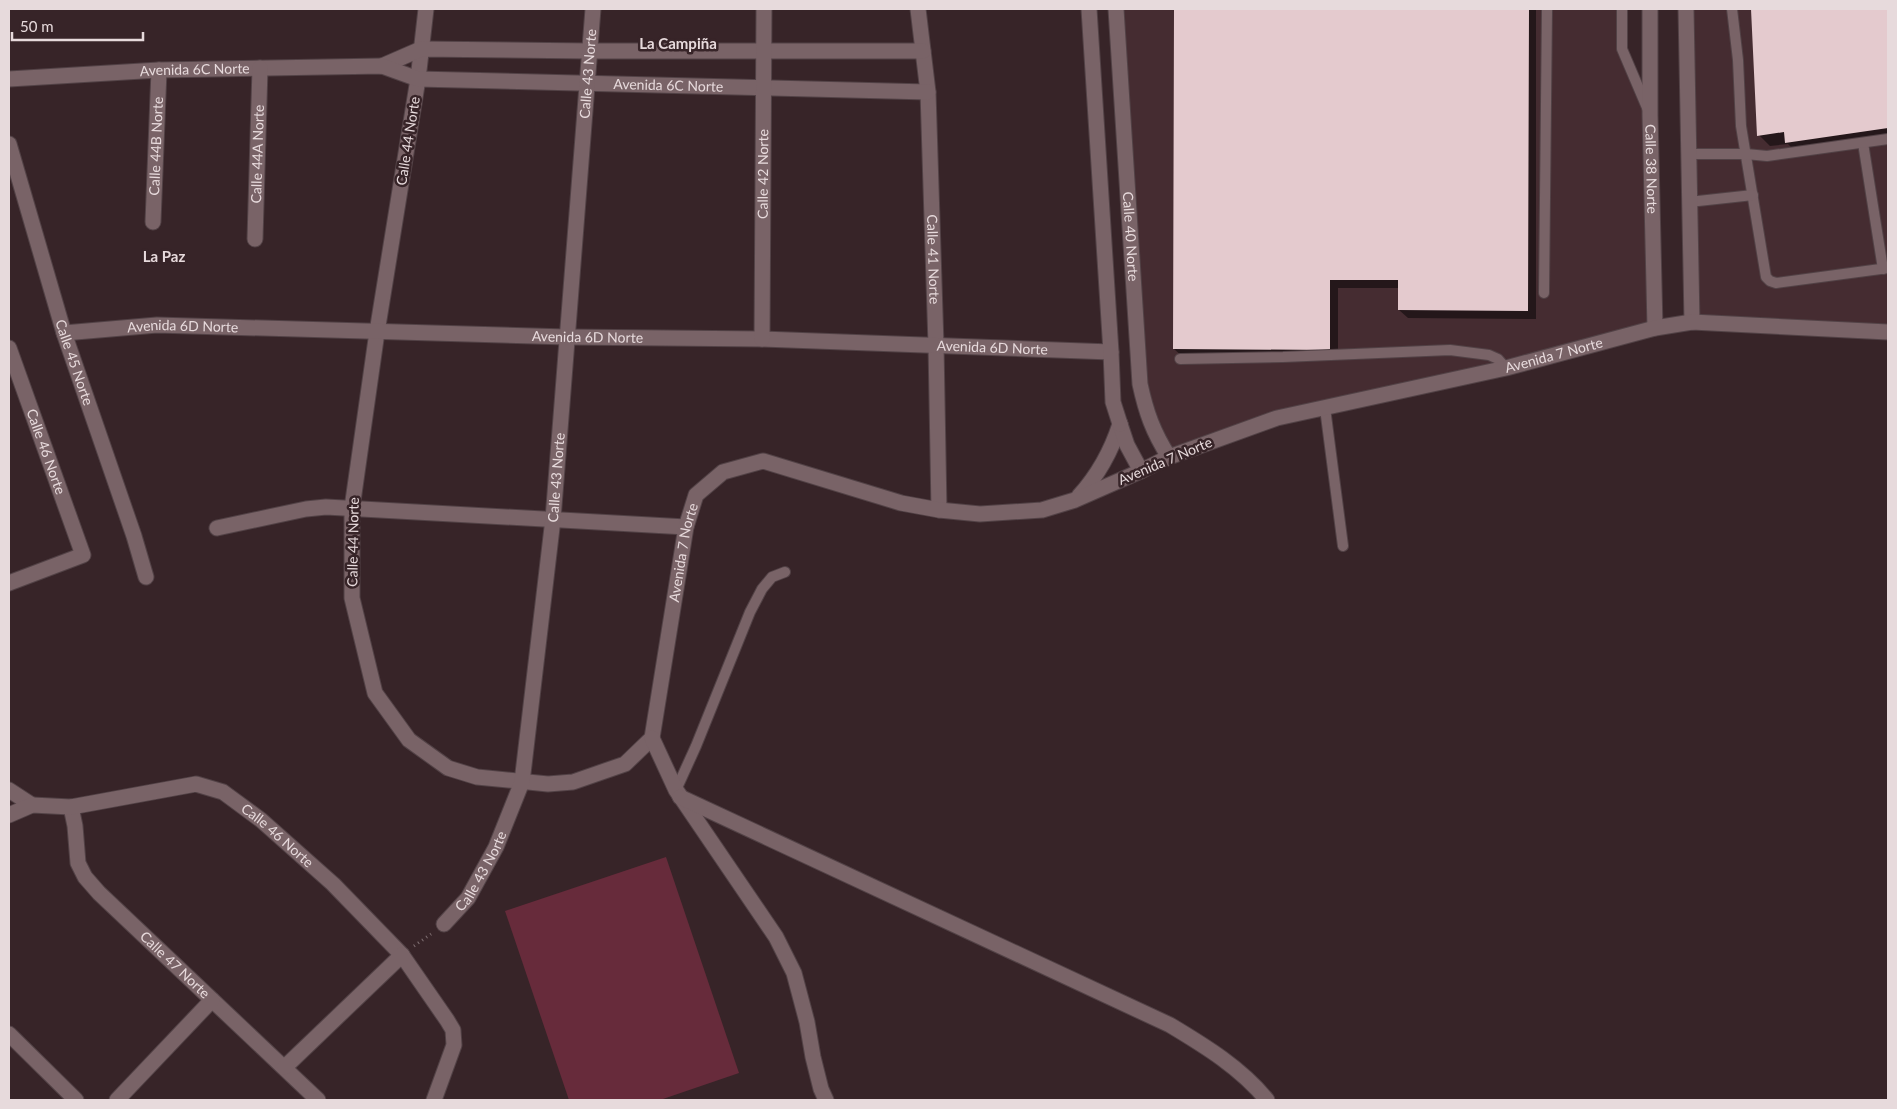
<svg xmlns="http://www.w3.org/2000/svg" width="1897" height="1109" viewBox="0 0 1897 1109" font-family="Lato,sans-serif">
  <rect width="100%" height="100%" fill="#372428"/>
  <g fill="#452c31">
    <polygon points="1116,9 1622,9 1622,49 1650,115 1655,328 1325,408 1169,457 1146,413"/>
    <polygon points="1686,9 1888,9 1888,332 1692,322"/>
  </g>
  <polygon fill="#672b3b" points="666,857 739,1073 660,1100 569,1100 505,911"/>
  <g fill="#0007">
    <polygon points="1175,9 1536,9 1536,319 1408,318 1399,310 1400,288 1338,288 1338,358 1183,357 1174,349"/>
    <polygon points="1752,9 1888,9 1888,140 1798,154 1788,144 1770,146 1759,135"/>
  </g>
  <g fill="#e4cace">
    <polygon points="1174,9 1529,9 1528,311 1398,310 1398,280 1330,280 1330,350 1173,349"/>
    <polygon points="1751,9 1888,9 1888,128 1785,143 1784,132 1757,136"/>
  </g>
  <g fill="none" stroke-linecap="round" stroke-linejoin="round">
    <g stroke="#524246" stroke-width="12">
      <g id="service">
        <polyline points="1622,9 1622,49 1648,110"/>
        <polyline points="1732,9 1738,60 1741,126 1766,277 1770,281 1776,283 1888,268"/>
        <polyline points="1863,143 1883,269"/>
        <polyline points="1688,154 1746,154 1767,156 1888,139"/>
        <polyline points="1689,202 1753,195"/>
        <polyline points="1544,293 1547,9"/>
        <polyline points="1180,359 1283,357 1450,350 1489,355 1498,359 1506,368"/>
        <polyline points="1325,408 1343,546"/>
        <polyline points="676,790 696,746 750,612 762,589 772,577 785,572"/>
      </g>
    </g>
    <g stroke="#524246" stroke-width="17">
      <g id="minor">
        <polyline points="426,9 418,79 377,332 352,508 352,598 375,693 409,740 448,768 477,777 548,784 573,782 625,764 652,738"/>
        <path id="s1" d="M 918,9 L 928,92 L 936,345 L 939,510"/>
        <path id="s2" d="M 1650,9 L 1650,115 L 1655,328"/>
        <polyline points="1686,9 1692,322"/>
        <polyline points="382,66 421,49 589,51 923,51"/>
        <path id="s3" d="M 9,79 L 159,70 L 382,66 L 418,79 L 928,92"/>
        <path id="s4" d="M 9,144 L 64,333 L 134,536 L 146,577"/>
        <path id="s5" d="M 153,222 L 159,70"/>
        <path id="s6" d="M 255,239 L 260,68"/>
        <path id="s7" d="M 64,333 L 157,325 L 567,337 L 762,339 L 1111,352"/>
        <path id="s8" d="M 762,339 L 764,9"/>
        <path id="s9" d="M 9,348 L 83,555 L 9,583"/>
        <path d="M 1079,496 C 1099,474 1111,452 1120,424"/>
        <polyline points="217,528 306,509 326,507 686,527"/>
        <path id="s10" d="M 652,738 L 686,527 L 696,495 L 723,472 L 763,461 L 901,503 L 939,510 L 980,514 L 1042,510 L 1075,500 L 1141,471 L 1127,445 L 1120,424"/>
        <polyline points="652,738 676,790 776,937 794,973 807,1022 813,1057 821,1089 826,1100"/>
        <polyline points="9,790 32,805"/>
        <path d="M 680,797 L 1170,1025 C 1205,1046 1241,1068 1267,1100"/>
        <path id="s11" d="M 71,807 L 75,826 L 78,863 L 85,877 L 99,893 L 318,1100"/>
        <path id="s12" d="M 9,815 L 32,805 L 71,807 L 196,784 L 223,792 L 261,820 L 333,884 L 402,955 L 447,1020 L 453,1030 L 454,1045 L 434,1100"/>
        <path id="s13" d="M 444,924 L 468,898 L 496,847 L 522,782 L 553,519 L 593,9"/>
        <polyline points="9,1034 76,1100"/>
        <polyline points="285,1067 402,955"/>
        <polyline points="117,1100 212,1000"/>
      </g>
    </g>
    <g stroke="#524246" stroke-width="17">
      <g id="tertiary">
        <polyline points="1089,9 1111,352 1113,402 1120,424"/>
        <path id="s14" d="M 1116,9 L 1140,384 C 1146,412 1153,432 1169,457"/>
        <path id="s15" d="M 1141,471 L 1169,457 L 1277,418 L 1506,368 L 1655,328 L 1692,322 L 1888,332"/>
      </g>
    </g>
    <polyline stroke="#827275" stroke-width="3" stroke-dasharray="1 4" stroke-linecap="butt" points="414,946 431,934"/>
    <use href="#service" stroke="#796367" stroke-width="10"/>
    <use href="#minor" stroke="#796367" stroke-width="15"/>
    <use href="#tertiary" stroke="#796367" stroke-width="15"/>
  </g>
  <g text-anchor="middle" stroke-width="5" stroke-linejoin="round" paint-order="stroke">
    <g font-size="14" fill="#e7dadc" stroke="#372428">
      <text dy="5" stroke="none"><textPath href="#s3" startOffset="186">Avenida 6C Norte</textPath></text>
      <text dy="5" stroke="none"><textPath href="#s13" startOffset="875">Calle 43 Norte</textPath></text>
      <text dy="5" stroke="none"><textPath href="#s3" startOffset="662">Avenida 6C Norte</textPath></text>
      <text transform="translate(408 141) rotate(-81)" y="5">Calle 44 Norte</text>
      <text dy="5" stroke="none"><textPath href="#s5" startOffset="76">Calle 44B Norte</textPath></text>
      <text dy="5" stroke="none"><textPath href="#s6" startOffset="85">Calle 44A Norte</textPath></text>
      <text dy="5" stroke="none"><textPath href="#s2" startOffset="160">Calle 38 Norte</textPath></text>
      <text dy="5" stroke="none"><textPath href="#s8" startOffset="165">Calle 42 Norte</textPath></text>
      <text dy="5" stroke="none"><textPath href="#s14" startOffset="228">Calle 40 Norte</textPath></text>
      <text dy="5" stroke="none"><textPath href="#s1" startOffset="251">Calle 41 Norte</textPath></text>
      <text dy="5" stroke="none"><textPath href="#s7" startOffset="119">Avenida 6D Norte</textPath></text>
      <text dy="5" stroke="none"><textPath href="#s7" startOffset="524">Avenida 6D Norte</textPath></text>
      <text dy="5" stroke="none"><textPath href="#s7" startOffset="929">Avenida 6D Norte</textPath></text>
      <text dy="5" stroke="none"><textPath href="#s15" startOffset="430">Avenida 7 Norte</textPath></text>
      <text dy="5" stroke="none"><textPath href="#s4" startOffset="228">Calle 45 Norte</textPath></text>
      <text dy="5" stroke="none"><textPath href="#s9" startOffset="110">Calle 46 Norte</textPath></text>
      <text transform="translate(1165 461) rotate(-23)" y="5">Avenida 7 Norte</text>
      <text dy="5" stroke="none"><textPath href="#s13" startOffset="470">Calle 43 Norte</textPath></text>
      <text transform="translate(353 542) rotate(-89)" y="5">Calle 44 Norte</text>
      <text dy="5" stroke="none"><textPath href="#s10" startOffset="188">Avenida 7 Norte</textPath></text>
      <text dy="5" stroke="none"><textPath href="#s12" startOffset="289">Calle 46 Norte</textPath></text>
      <text dy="5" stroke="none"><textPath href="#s13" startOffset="65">Calle 43 Norte</textPath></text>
      <text dy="5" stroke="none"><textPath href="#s11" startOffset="198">Calle 47 Norte</textPath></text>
    </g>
    <g font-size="15" font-weight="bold" fill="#e7dadc" stroke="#372428">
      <text x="678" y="49">La Campiña</text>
      <text x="164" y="262">La Paz</text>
    </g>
  </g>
  <rect width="1897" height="1109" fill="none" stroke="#e7dadc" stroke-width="20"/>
  <path d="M12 32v8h131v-8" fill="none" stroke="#e7dadc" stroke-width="2.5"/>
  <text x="20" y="32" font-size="15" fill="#e7dadc" stroke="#372428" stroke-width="4" paint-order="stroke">50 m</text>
</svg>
